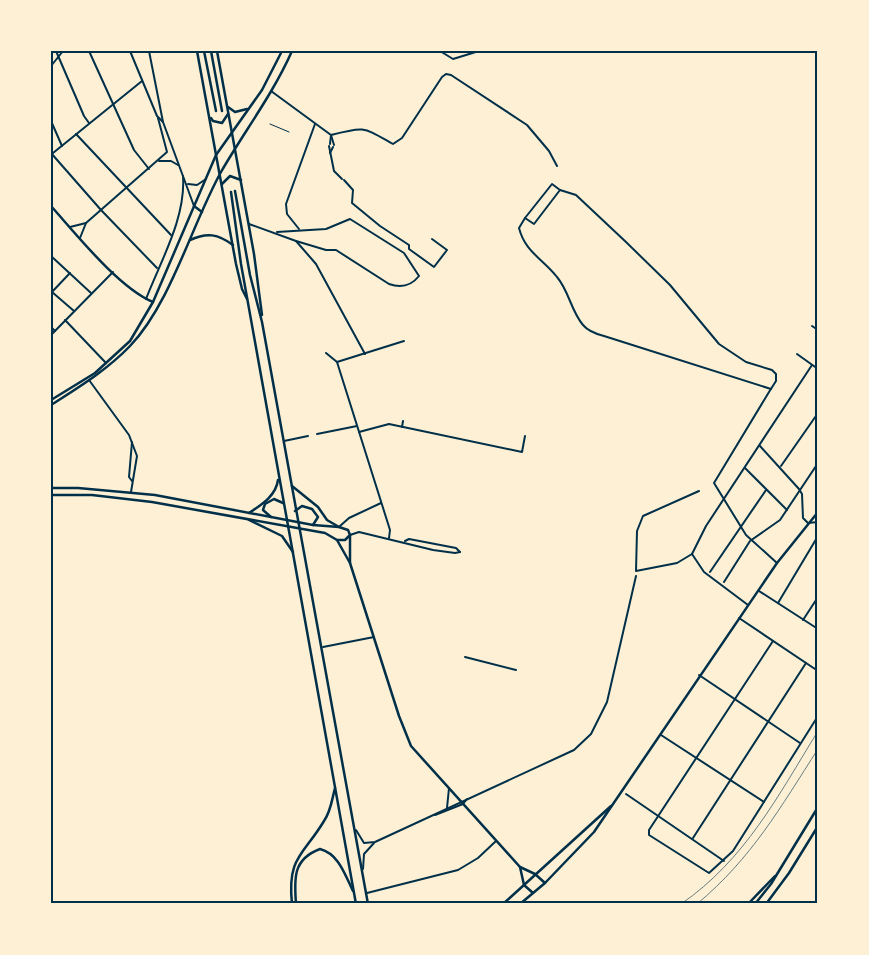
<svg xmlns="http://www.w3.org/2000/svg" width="869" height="955" viewBox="0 0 869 955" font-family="Jost,sans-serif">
  <rect width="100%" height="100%" fill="#fdf0d5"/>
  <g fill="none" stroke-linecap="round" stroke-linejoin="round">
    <polyline stroke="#003049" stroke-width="1" points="270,124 289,132"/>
    <g stroke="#003049" stroke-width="2">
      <polyline points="56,51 84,116 89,123"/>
      <polyline points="89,51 134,150 149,169"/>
      <polyline points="440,51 453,59 479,51"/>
      <polyline points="51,66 63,51"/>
      <polyline points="271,91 331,135 334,145"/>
      <polyline points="51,121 62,146"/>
      <polyline points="76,134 171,235"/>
      <path d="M 331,135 C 365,126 363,127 393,144 L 402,138 L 442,77 L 446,74 L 451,75 L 527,125 L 549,151 L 557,166"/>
      <polyline points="330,144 331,135"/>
      <polyline points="329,146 334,171 342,179"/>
      <polyline points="51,153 101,210 157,268"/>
      <polyline points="53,153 142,81"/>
      <polyline points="330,153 333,147"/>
      <polyline points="159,161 171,161 178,165"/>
      <polyline points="344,180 353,190 352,203 380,226 409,245 409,249 434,267 447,250 432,239"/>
      <polygon points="552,184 560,190 534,224 525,218"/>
      <polyline points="560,190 576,195 626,242 670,285 719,344 746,362 772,370 776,374 776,381 769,392 714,483 746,535 777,563"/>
      <path d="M 525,218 L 519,228 C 525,252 543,259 557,277 C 569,291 571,311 583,325 C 588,331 596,334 604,336 L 771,389"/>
      <polyline points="249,224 296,241 316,264 365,354"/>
      <polyline points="70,227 86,223"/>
      <polyline points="299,229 287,214 286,204 315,124"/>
      <path d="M 277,232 L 326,229 L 350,219 L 404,253 L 419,276 C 411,286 400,288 389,284 L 336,250 L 326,250 L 296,241"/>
      <polyline points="80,238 86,223 167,152 158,118"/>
      <polyline points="51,256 91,293"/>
      <polyline points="52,292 74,311"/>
      <polyline points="51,293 70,273"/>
      <polyline points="65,320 106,363"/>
      <polyline points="812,326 818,330"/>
      <polyline points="51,327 55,331"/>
      <polyline points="326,353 337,362 390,530 389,538"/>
      <polyline points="797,354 818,369"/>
      <polyline points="337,362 404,341"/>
      <polyline points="89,380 129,435 137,456 131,492"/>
      <polyline points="402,427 403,421"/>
      <polyline points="359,432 389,424 522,452 525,436"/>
      <polyline points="317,434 357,426"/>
      <polyline points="284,441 308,436"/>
      <polyline points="132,442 129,477 132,481"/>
      <polyline points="760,446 799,489 802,494 803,518 808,523 818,522"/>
      <polyline points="781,466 818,413"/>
      <polyline points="745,468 787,510"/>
      <polyline points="340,526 349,518 381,503"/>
      <polyline points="350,535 359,532 433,550 455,553 460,552"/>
      <polyline points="405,541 409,539 456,548 460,552"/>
      <polyline points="692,554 706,526 812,365"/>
      <polyline points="692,554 677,563 636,571 637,531 643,516 699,491"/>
      <polyline points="692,554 704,572 748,605"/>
      <polyline points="710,572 766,490"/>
      <polyline points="724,582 750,541 780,520 818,463"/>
      <polyline points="759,591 818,629"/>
      <polyline points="778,603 818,536"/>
      <polyline points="739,618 818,671"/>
      <polyline points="803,620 818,597"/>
      <polyline points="773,641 649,830 649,835 709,873 733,851 818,716"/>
      <polyline points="323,647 374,637"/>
      <polyline points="465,657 516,670"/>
      <polyline points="699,675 800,743"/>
      <polyline points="661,735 764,802"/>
      <polyline points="626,794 724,861"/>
      <polyline points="447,808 449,788"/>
      <polyline points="435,815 463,804 467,799"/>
      <polyline points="356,830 364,843 375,842 574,750 591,734 607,702 636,576"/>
      <polyline points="693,838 806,663"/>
      <polyline points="363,869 364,854 374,843"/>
      <polyline points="367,893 458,870 478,858 496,841"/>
    </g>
    <g stroke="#003049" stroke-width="2">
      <polyline points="130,51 157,116 163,122 194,206"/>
      <polyline points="149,51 163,122"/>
      <polyline points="188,184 197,185 206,179"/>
      <path d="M 146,299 C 161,260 186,218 183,176"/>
      <polyline points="51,335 113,272"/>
    </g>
    <g stroke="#003049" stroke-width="2.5">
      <path d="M 51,206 C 76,234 119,288 153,302"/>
      <polyline points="51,488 78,488 155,495 313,525 339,527 348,530 350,535"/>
      <polyline points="51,495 92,495 152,502 325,533 337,540 350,563 399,716 411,746 520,867 535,874 545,883 520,904"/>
      <polyline points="350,535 350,563"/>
      <polyline points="337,540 345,540 349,536"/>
      <polyline points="520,867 524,885 533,893"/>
      <polyline points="545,883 594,832 777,563 818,512"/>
      <polyline points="503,904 611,806"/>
    </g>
    <g stroke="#003049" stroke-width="2.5">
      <polyline points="228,107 235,112 247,109"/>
      <polyline points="194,206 202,212"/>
      <path d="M 190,240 C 207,232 218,234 233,245"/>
      <polyline points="51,400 95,373 130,341 153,302 216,155 262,90 282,51"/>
      <path d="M 51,405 C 79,387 107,370 130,346 C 171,303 192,224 221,172 C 244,132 273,94 292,51"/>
      <polyline points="748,904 775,876"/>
      <polyline points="755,904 771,884 818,807"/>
      <polyline points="766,904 789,873 818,826"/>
    </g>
    <g stroke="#003049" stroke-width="2.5">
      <polyline points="197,51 236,264 242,289 247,299"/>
      <polyline points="204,51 216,111"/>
      <polyline points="211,51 222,111"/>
      <polyline points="217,51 254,254 262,315"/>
      <polyline points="211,118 213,121 222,123 228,114"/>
      <polyline points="222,184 230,176 241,180"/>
      <polyline points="235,191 250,275 262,322 368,904"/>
      <polyline points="231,192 241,264 356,904"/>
      <polyline points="292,486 318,507 327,520 339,527"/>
      <polyline points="295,511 302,506 312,509 318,517 313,525"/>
      <path d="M 249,513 C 261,505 276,496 278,480"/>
      <polyline points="271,517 263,510 265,504 274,499 283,503"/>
      <polyline points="249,520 282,536 293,552"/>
      <path d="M 292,904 C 287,857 303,856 324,821 C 331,811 332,799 335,788"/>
      <path d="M 296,904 C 294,878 293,859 320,849 C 339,854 345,875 353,891"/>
    </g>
    <g stroke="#657d81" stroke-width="1">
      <path d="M 681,904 C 745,860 778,796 818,731"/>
      <path d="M 697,904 C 752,858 780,808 818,749"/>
    </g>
  </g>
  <rect width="869" height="955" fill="none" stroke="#fdf0d5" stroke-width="105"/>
  <rect x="52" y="52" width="764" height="850" fill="none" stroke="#003049" stroke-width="2"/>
</svg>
